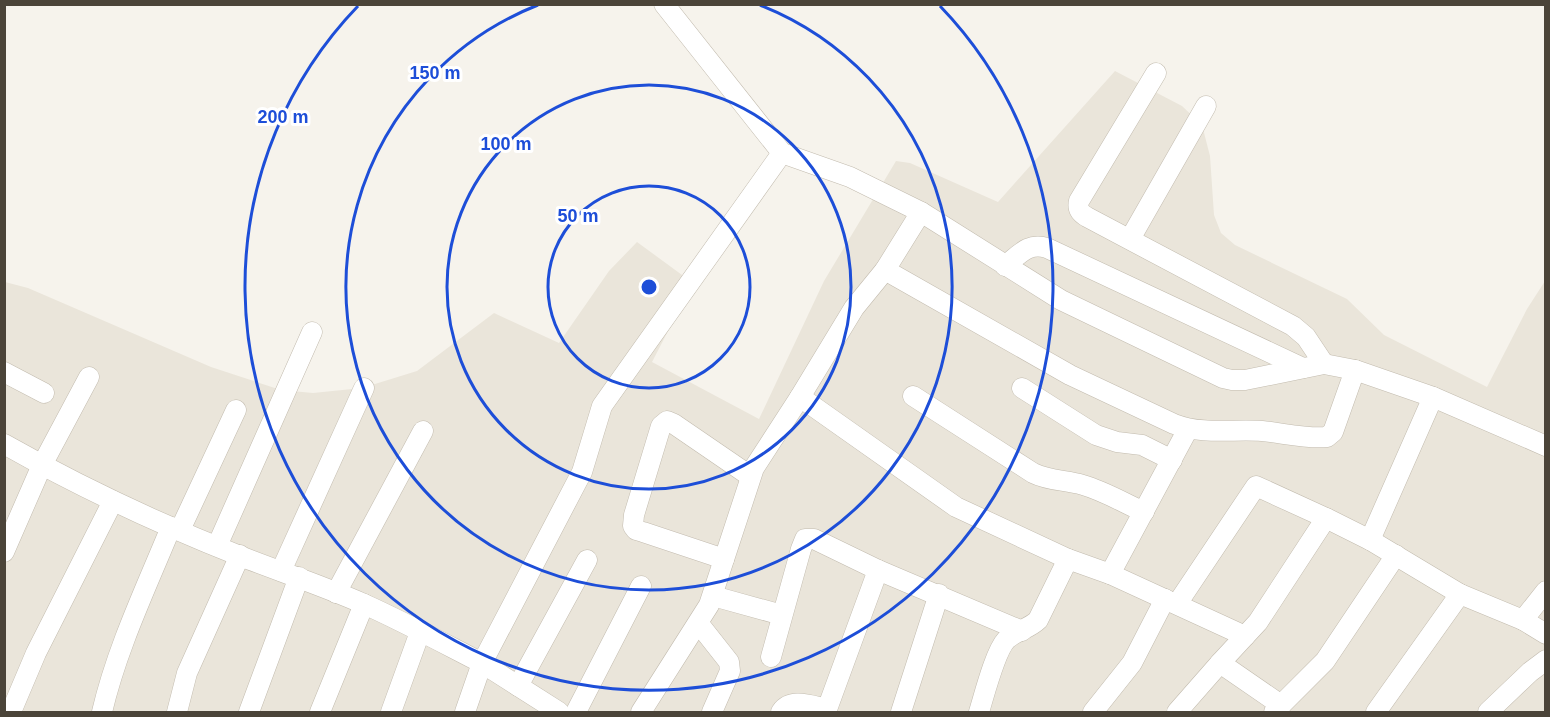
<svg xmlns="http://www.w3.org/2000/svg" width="1550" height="717" viewBox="0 0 1550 717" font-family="Arial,sans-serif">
  <rect width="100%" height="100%" fill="#f6f3ec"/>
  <polygon fill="#eae5da" points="1115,71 1182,106 1202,125 1210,156 1214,215 1221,233 1235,245 1347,299 1384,335 1487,387 1527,309 1545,281 1545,712 5,712 5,282 28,288 211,367 281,390 313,393 362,388 417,371 494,313 559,343 609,271 637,242 693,283 652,362 759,419 824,281 896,161 910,163 998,202"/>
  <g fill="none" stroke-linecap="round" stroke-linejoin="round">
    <g stroke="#c2bbae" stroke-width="21">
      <g id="minor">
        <polyline points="664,4 782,153 850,177 921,212 1061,300 1223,378 1232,380 1245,380 1324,364 1355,370 1433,397 1546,446"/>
        <path d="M 1156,73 L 1079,201 C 1077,209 1080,213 1087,217 L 1293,326 L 1306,337 L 1324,364"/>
        <polyline points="1130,239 1206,106"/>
        <path d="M 1005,266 C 1019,255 1028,242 1047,248 L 1303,368"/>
        <path d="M 885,270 L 1070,375 L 1174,424 C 1203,435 1232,429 1262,431 C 1283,433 1306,439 1327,437 L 1333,432 L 1355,370"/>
        <polyline points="4,372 44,393"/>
        <polyline points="1022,388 1096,435 1117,442 1142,445 1172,460"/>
        <path d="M 913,396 L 1033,473 C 1049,481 1066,480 1083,485 C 1104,491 1124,503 1144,512"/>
        <polyline points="800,397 956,507 1068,559 1110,574 1245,636"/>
        <path d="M 4,444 C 80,487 159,524 240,556 C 281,572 323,586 364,604 C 404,622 443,643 482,663 L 582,472 L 602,406 L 782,153"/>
        <polyline points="180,530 236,410"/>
        <polyline points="1370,540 1433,397"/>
        <polyline points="217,546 312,332"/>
        <polyline points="4,552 42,465 89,377"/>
        <polyline points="724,559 643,532 636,530 633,526 634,515 661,426 667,421 674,424 750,476"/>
        <polyline points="281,571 364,388"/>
        <polyline points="1110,574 1188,429"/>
        <polyline points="336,593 423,431"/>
        <polyline points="713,596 782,615"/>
        <polyline points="1177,604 1256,486 1326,518 1370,540 1460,594 1523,620 1546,591"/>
        <polyline points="1523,620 1546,634"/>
        <polyline points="699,624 729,662 730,671 712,712"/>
        <polyline points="771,657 801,549 805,539 814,539 878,570 1022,631"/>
        <polyline points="1220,663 1281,705"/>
        <polyline points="518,686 587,560"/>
        <polyline points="11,712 36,653 113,501"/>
        <path d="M 102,712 C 117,648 146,588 171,527"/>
        <polyline points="177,712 187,673 240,555"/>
        <polyline points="249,712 299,577"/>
        <polyline points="320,712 364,604"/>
        <polyline points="391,712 420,632"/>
        <polyline points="465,712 482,663 559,712"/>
        <polyline points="576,712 641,586"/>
        <polyline points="641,712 709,605 754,468 800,397 854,308 885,270 921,212"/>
        <path d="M 781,712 C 791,697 812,706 827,709"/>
        <polyline points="826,712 878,570"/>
        <polyline points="901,712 939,594"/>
        <path d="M 979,712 C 984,696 995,652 1006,640 C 1015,631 1029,629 1038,620 L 1068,559"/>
        <polyline points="1093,712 1132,663 1165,599"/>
        <polyline points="1177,712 1220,663 1258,622 1326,518"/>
        <polyline points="1274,712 1325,661 1396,555"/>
        <polyline points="1376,712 1460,594"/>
        <polyline points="1488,712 1530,672 1546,660"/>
      </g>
    </g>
    <use href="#minor" stroke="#fff" stroke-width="20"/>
  </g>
  <g fill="none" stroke="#1d4ed8" stroke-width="3">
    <circle cx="649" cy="287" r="101"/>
    <circle cx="649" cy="287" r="202"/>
    <path d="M760 5A303 303 0 1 1 538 5"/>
    <path d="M940 6A404 404 0 1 1 358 6"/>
  </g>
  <circle cx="649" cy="287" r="9" fill="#1d4ed8" stroke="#fff" stroke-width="3"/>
  <g font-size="18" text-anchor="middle" font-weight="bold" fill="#1d4ed8" stroke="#fff" stroke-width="6" stroke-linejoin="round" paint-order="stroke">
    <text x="435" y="79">150 m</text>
    <text x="283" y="123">200 m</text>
    <text x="506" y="150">100 m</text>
    <text x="578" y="222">50 m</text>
  </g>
  <rect width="1550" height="717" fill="none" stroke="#4b4439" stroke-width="12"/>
</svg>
